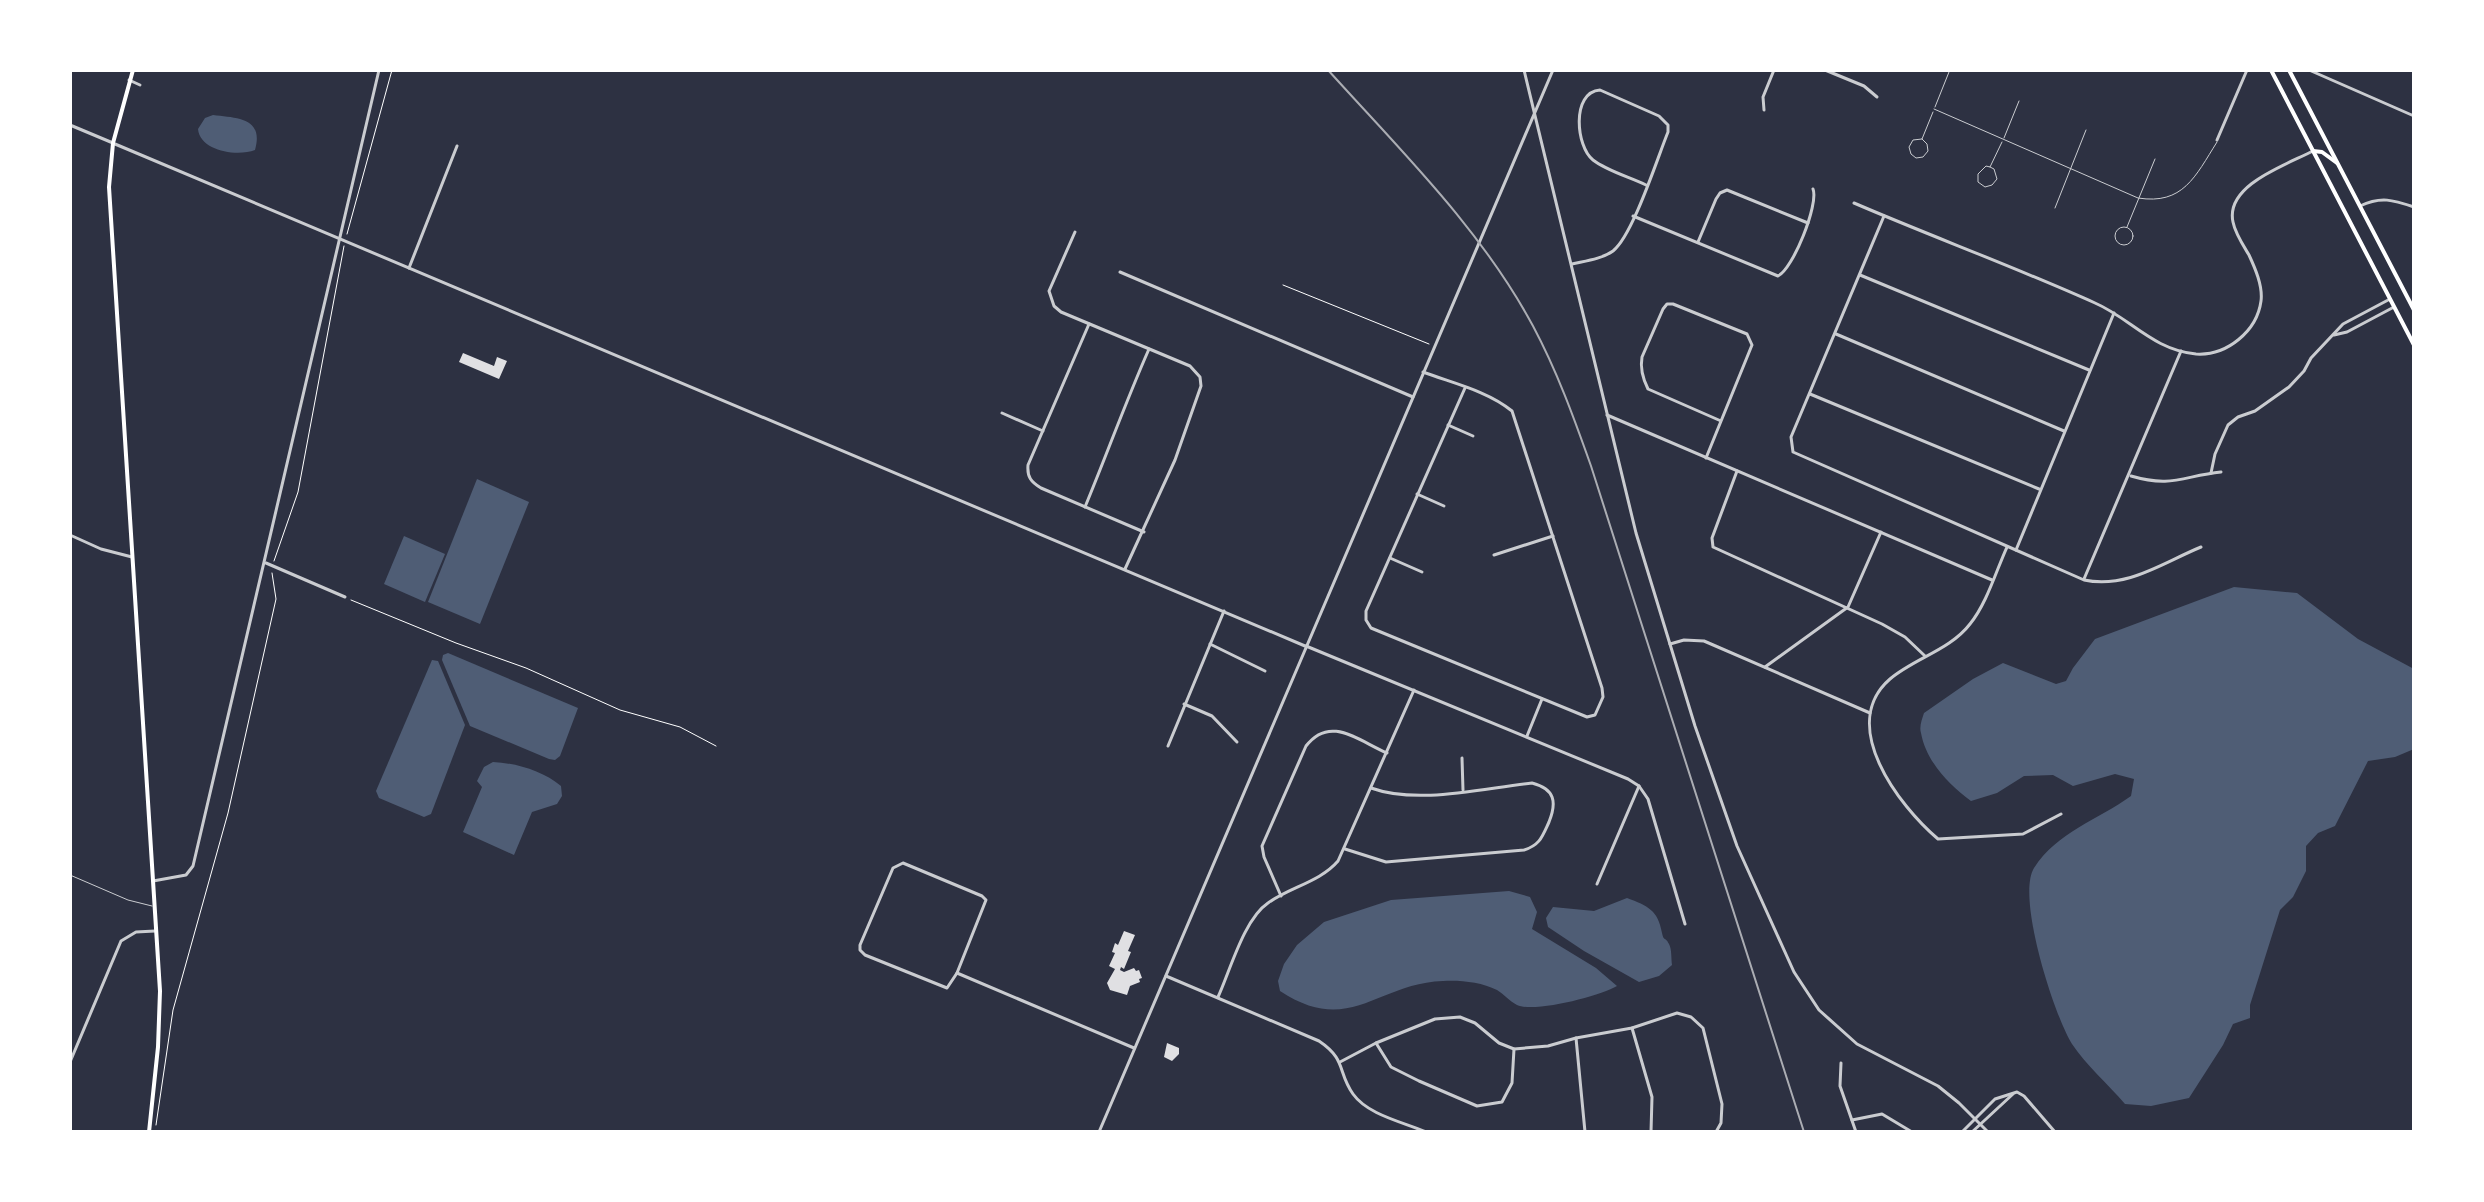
<svg xmlns="http://www.w3.org/2000/svg" width="2484" height="1202" viewBox="0 0 2484 1202" font-family="'Public Sans',sans-serif">
  <rect width="100%" height="100%" fill="#2d3142"/>
  <g fill="#4f5d75">
    <path d="M 213,115 C 238,118 264,118 255,150 C 237,157 200,151 198,129 L 205,118 Z"/>
    <polygon points="477,479 529,502 480,624 428,602"/>
    <polygon points="404,536 445,554 425,602 384,584"/>
    <path d="M 2234,587 L 2297,593 L 2358,639 L 2414,669 L 2414,749 L 2395,757 L 2368,761 L 2335,826 L 2318,833 L 2306,846 L 2306,871 L 2293,897 L 2280,910 L 2250,1005 L 2250,1018 L 2233,1024 L 2223,1045 L 2189,1098 L 2151,1106 L 2125,1104 C 2108,1084 2086,1065 2072,1044 C 2054,1015 2016,897 2034,868 C 2057,832 2098,820 2131,796 L 2134,779 L 2115,774 L 2073,786 L 2053,775 L 2024,776 L 1997,793 L 1971,801 C 1949,785 1926,761 1921,733 C 1919,727 1922,719 1924,713 L 1973,679 L 2003,663 L 2056,684 L 2066,681 L 2073,668 L 2095,639 Z"/>
    <polygon points="448,653 578,708 560,756 555,760 549,759 470,726 442,660 443,655"/>
    <polygon points="432,660 438,661 465,725 431,814 424,817 379,798 376,791"/>
    <path d="M 493,762 C 516,763 543,771 561,786 L 562,796 L 557,804 L 532,812 L 514,855 L 463,832 L 482,787 L 477,781 L 484,767 Z"/>
    <path d="M 1509,891 L 1530,897 L 1537,912 L 1532,929 L 1596,968 L 1617,986 C 1600,996 1535,1013 1517,1005 C 1509,1001 1504,994 1497,990 C 1481,982 1460,980 1443,981 C 1377,983 1350,1037 1280,991 L 1278,981 L 1284,964 L 1297,945 L 1324,922 L 1391,900 Z"/>
    <path d="M 1627,898 C 1648,906 1658,910 1662,933 C 1664,942 1665,936 1669,944 C 1672,950 1671,958 1672,965 L 1659,976 L 1639,982 L 1584,951 L 1548,927 L 1546,918 L 1553,907 L 1594,911 Z"/>
  </g>
  <g fill="#e0e0e3">
    <polygon points="463,353 494,366 497,357 507,361 499,379 459,362"/>
    <polygon points="1124,931 1135,935 1128,951 1131,952 1124,969 1121,967 1120,970 1124,972 1134,968 1136,971 1139,970 1142,978 1139,979 1140,982 1130,986 1127,995 1110,990 1107,983 1115,969 1109,966 1115,953 1112,952 1115,943 1118,945"/>
    <polygon points="1167,1043 1179,1048 1179,1054 1172,1061 1164,1057"/>
  </g>
  <g fill="none" stroke-linecap="round" stroke-linejoin="round">
    <g stroke="#fff" stroke-width="1">
      <polyline points="347,234 392,70"/>
      <polyline points="1283,285 1429,344"/>
      <polyline points="274,561 298,492 344,246"/>
      <polyline points="351,600 456,643 526,668 620,710 680,727 716,746"/>
      <polyline points="156,1125 173,1010 228,813 276,599 272,573"/>
    </g>
    <g stroke="#caccd0" stroke-width="1">
      <polyline points="1935,107 1949,72"/>
      <path d="M 1934,109 L 2138,198 C 2183,205 2195,177 2217,142"/>
      <polyline points="2004,138 2019,101"/>
      <polyline points="1922,139 1927,144 1928,151 1923,157 1916,158 1911,154 1909,147 1913,140 1922,139 1933,112"/>
      <polyline points="1990,167 1994,169 1997,179 1992,185 1985,187 1978,182 1978,174 1986,166 1990,167 2002,142"/>
      <polyline points="2055,208 2086,130"/>
      <polyline points="2127,227 2155,159"/>
      <circle cx="2124" cy="236" r="9"/>
      <polyline points="70,875 128,900 152,906"/>
    </g>
    <g stroke="#caccd0" stroke-width="3">
      <polyline points="1825,70 1864,86 1877,97"/>
      <polyline points="2309,70 2414,116"/>
      <polyline points="129,80 140,85"/>
      <polyline points="1764,110 1763,97 1774,70"/>
      <polyline points="70,125 113,143"/>
      <polyline points="2217,140 2247,70"/>
      <path d="M 1854,203 C 1933,237 2015,267 2095,303 C 2130,318 2153,350 2196,354 C 2227,356 2257,331 2261,301 C 2263,286 2255,268 2249,255 C 2243,245 2235,233 2233,222 C 2225,185 2286,165 2313,151"/>
      <path d="M 2360,206 C 2381,196 2393,200 2414,207"/>
      <path d="M 1633,216 L 1778,276 C 1793,269 1819,204 1813,189"/>
      <path d="M 1884,216 L 1791,437 L 1793,452 L 2084,580 C 2127,589 2162,563 2201,547"/>
      <polyline points="1075,232 1049,291 1054,306 1061,312 1190,366 1200,377 1201,386 1175,460 1125,569"/>
      <polyline points="1698,242 1716,199 1720,193 1727,190 1808,223"/>
      <path d="M 1572,264 C 1585,261 1602,259 1613,251 C 1633,235 1657,159 1668,132 L 1668,125 L 1659,116 L 1600,90 C 1571,92 1576,147 1593,160 C 1607,171 1630,177 1646,185"/>
      <polyline points="409,268 457,146"/>
      <polyline points="1120,272 1413,397"/>
      <polyline points="1860,275 2089,370"/>
      <path d="M 1089,324 L 1028,465 C 1027,477 1031,482 1041,488 L 1144,532"/>
      <polyline points="1836,334 2064,431"/>
      <polyline points="2334,335 2347,332 2394,307"/>
      <path d="M 1423,372 C 1452,383 1488,391 1512,411 L 1602,688 L 1603,697 L 1595,715 L 1587,717 L 1371,628 L 1366,620 L 1366,611 L 1465,388"/>
      <polyline points="1810,394 2039,489"/>
      <polyline points="1002,413 1043,431"/>
      <polyline points="1607,415 1992,580"/>
      <polyline points="1448,425 1473,436"/>
      <path d="M 1706,458 L 1752,345 L 1747,334 L 1673,304 L 1667,304 L 1663,309 L 1642,357 C 1640,368 1643,379 1648,389 L 1721,421"/>
      <polyline points="1737,471 1712,538 1713,547 1882,624 1905,637 1925,656"/>
      <polyline points="2211,473 2215,454 2228,425 2238,417 2255,411 2289,387 2304,371 2311,358 2343,324 2390,299"/>
      <path d="M 2131,476 C 2172,488 2183,476 2221,472"/>
      <polyline points="1417,494 1444,506"/>
      <path d="M 1085,507 C 1107,454 1126,401 1149,349"/>
      <polyline points="70,535 101,549 132,557"/>
      <path d="M 2007,547 C 1996,571 1987,603 1970,624 C 1950,650 1915,658 1890,679 C 1837,725 1899,806 1938,839 L 2023,834 L 2061,814"/>
      <polyline points="2016,550 2114,313"/>
      <polyline points="1494,555 1553,536"/>
      <polyline points="1390,558 1422,572"/>
      <polyline points="266,563 345,597"/>
      <polyline points="2084,579 2181,351"/>
      <polyline points="1210,644 1265,671"/>
      <polyline points="1670,644 1684,640 1704,641 1870,713"/>
      <polyline points="1306,646 1628,779 1639,786 1648,799 1685,924"/>
      <polyline points="1765,667 1848,607 1881,532"/>
      <polyline points="1184,704 1212,716 1237,742"/>
      <polyline points="1527,736 1542,699"/>
      <polyline points="1168,746 1224,611"/>
      <polyline points="1462,758 1463,790"/>
      <path d="M 1345,849 L 1386,862 L 1524,850 C 1540,845 1542,837 1549,822 C 1557,802 1555,789 1532,783 C 1483,788 1418,805 1371,788"/>
      <polygon points="903,863 982,896 986,900 957,973 947,988 865,955 860,950 860,945 893,868"/>
      <polyline points="153,881 186,875 193,866 379,70"/>
      <polyline points="1597,884 1639,786"/>
      <path d="M 1281,896 L 1264,857 L 1262,846 L 1306,746 C 1330,715 1357,740 1387,753"/>
      <polyline points="957,973 1134,1048"/>
      <path d="M 1166,976 L 1319,1041 C 1347,1060 1337,1071 1353,1094 C 1368,1115 1403,1122 1426,1132"/>
      <path d="M 1218,997 C 1230,971 1244,919 1268,903 C 1290,887 1320,882 1338,861 L 1414,690"/>
      <polyline points="1632,1028 1652,1097 1651,1132"/>
      <polyline points="1576,1038 1585,1132"/>
      <polyline points="1376,1043 1391,1067 1419,1081 1477,1106 1502,1102 1512,1083 1514,1049"/>
      <polyline points="70,1062 121,941 136,932 155,931"/>
      <polyline points="1340,1062 1376,1043 1435,1019 1460,1017 1475,1023 1499,1043 1514,1049 1548,1046 1576,1038 1632,1028 1677,1013 1691,1017 1703,1028 1722,1104 1721,1123 1716,1132"/>
      <polyline points="1841,1063 1840,1086 1856,1132"/>
      <polyline points="1852,1120 1882,1114 1912,1132"/>
      <polyline points="1962,1132 1995,1099 2017,1092 2024,1096 2055,1132"/>
      <polyline points="1972,1132 2013,1094"/>
    </g>
    <g stroke="#caccd0" stroke-width="3">
      <polyline points="1524,70 1636,533 1695,726 1737,846 1794,972 1819,1010 1857,1044 1938,1086 1959,1103 1988,1132"/>
      <polyline points="115,144 1305,646"/>
      <polyline points="1099,1132 1553,70"/>
    </g>
    <polyline stroke="#fff" stroke-width="4" points="133,70 113,143 109,187 160,991 158,1047 149,1132"/>
    <g stroke="#fff" stroke-width="4">
      <polyline points="2271,70 2414,345"/>
      <polyline points="2289,70 2414,310"/>
      <polyline points="2313,151 2322,152 2337,163"/>
    </g>
    <path stroke="#abadb3" stroke-width="2" d="M 1328,70 C 1401,151 1481,229 1533,326 C 1557,371 1574,418 1591,466 L 1804,1132"/>
  </g>
  <rect width="2484" height="1202" fill="none" stroke="#ffffff" stroke-width="144"/>
</svg>
